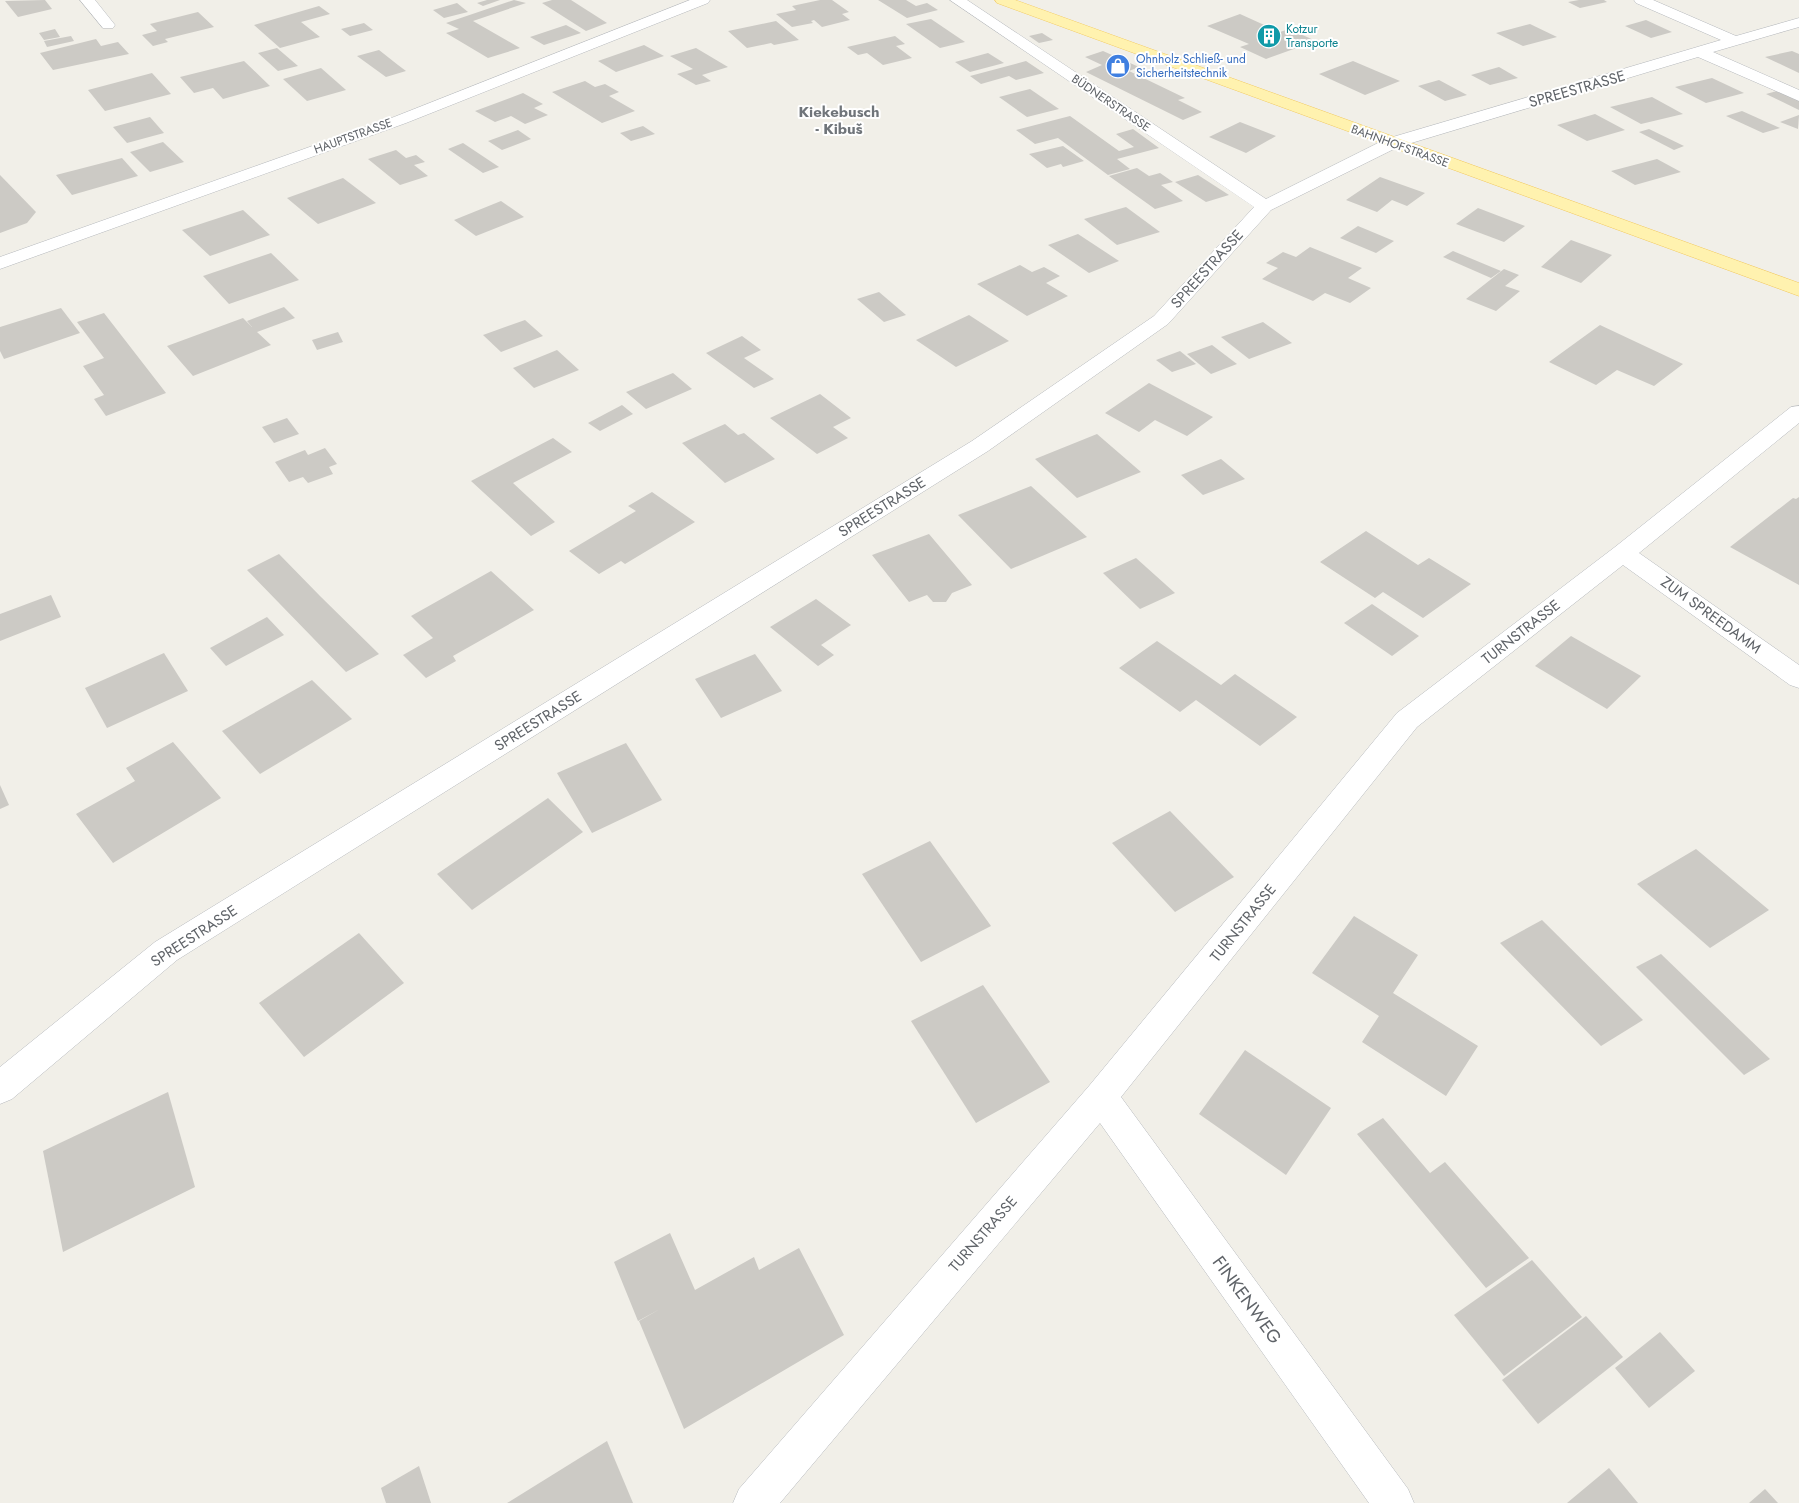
<svg xmlns="http://www.w3.org/2000/svg" width="1799" height="1503" viewBox="0 0 1799 1503" font-family="Jost,sans-serif">
  <rect width="100%" height="100%" fill="#f1efe8"/>
  <g fill="#cccac5">
    <polygon points="45,0 52,9 18,17 5,1"/>
    <polygon points="487,0 500,0 483,6 477,3"/>
    <polygon points="514,0 526,3 473,21 520,48 488,58 446,33 459,29 446,23"/>
    <polygon points="552,0 571,0 607,23 586,31 542,3"/>
    <polygon points="820,0 832,0 849,12 842,14 850,20 822,27 814,20 811,21 813,23 792,27 776,14 796,10 792,6"/>
    <polygon points="878,0 906,0 916,6 927,3 938,10 907,18"/>
    <polygon points="1579,0 1604,0 1607,2 1580,8 1568,2"/>
    <polygon points="457,3 468,12 444,18 433,10"/>
    <polygon points="319,6 330,14 301,22 320,37 280,48 254,25"/>
    <polygon points="198,12 214,27 165,39 168,42 153,46 142,35 157,31 150,24"/>
    <polygon points="1240,14 1280,32 1289,29 1316,41 1266,59 1240,47 1249,44 1207,26"/>
    <polygon points="931,19 965,42 940,48 906,24"/>
    <polygon points="1646,20 1672,32 1651,38 1625,26"/>
    <polygon points="776,21 799,40 774,45 771,43 747,48 728,31"/>
    <polygon points="364,23 373,30 350,36 341,29"/>
    <polygon points="1530,24 1557,37 1523,46 1496,33"/>
    <polygon points="566,25 581,33 544,45 530,37"/>
    <polygon points="55,29 60,37 44,40 39,33"/>
    <polygon points="1042,33 1053,40 1039,43 1029,36"/>
    <polygon points="71,36 74,41 47,47 44,41"/>
    <polygon points="895,36 905,44 896,46 912,58 883,65 867,53 858,55 847,47"/>
    <polygon points="96,39 101,46 118,42 129,54 53,70 40,53"/>
    <polygon points="644,45 664,56 616,72 598,61"/>
    <polygon points="277,48 298,66 278,71 258,53"/>
    <polygon points="696,48 728,67 702,75 711,81 696,85 677,74 693,69 670,56"/>
    <polygon points="379,50 398,65 406,71 386,77 357,56"/>
    <polygon points="1103,51 1139,67 1129,71 1185,98 1178,100 1202,112 1183,120 1086,72 1102,65 1085,57"/>
    <polygon points="1792,51 1799,54 1799,73 1765,57"/>
    <polygon points="988,53 1004,63 970,72 955,62"/>
    <polygon points="244,61 270,86 223,99 213,88 194,93 180,77"/>
    <polygon points="1026,61 1044,73 1016,80 1009,76 981,84 970,76"/>
    <polygon points="1353,61 1400,81 1365,95 1319,74"/>
    <polygon points="1499,67 1518,78 1490,85 1471,75"/>
    <polygon points="321,68 346,90 307,101 283,79"/>
    <polygon points="152,73 171,94 105,111 88,90"/>
    <polygon points="1712,78 1744,93 1706,103 1675,87"/>
    <polygon points="1439,80 1467,95 1445,101 1418,86"/>
    <polygon points="585,81 595,87 605,84 619,92 609,96 635,111 602,123 552,92"/>
    <polygon points="1030,89 1059,109 1027,117 999,97"/>
    <polygon points="1777,91 1799,101 1799,110 1766,94"/>
    <polygon points="523,93 543,104 534,108 548,115 525,124 511,116 495,122 475,111"/>
    <polygon points="1652,97 1683,114 1641,124 1610,107"/>
    <polygon points="1742,111 1780,128 1763,133 1726,116"/>
    <polygon points="1595,114 1625,130 1587,141 1557,125"/>
    <polygon points="1799,115 1798,129 1780,122"/>
    <polygon points="1070,116 1119,151 1134,147 1116,134 1133,129 1159,148 1117,159 1130,169 1108,175 1058,138 1035,144 1016,130"/>
    <polygon points="150,117 164,133 127,143 113,127"/>
    <polygon points="1240,122 1276,136 1246,153 1209,137"/>
    <polygon points="643,126 655,134 631,141 620,133"/>
    <polygon points="1649,129 1684,146 1674,150 1639,132"/>
    <polygon points="518,130 531,139 502,150 488,141"/>
    <polygon points="163,142 184,162 150,172 130,152"/>
    <polygon points="463,143 499,167 483,173 448,149"/>
    <polygon points="1063,146 1084,161 1063,167 1061,164 1047,168 1029,154"/>
    <polygon points="396,150 406,158 416,155 425,162 414,165 428,176 400,185 368,159"/>
    <polygon points="122,158 138,176 72,195 56,175"/>
    <polygon points="1657,159 1681,172 1635,185 1611,171"/>
    <polygon points="1137,168 1149,176 1160,173 1173,182 1161,185 1183,201 1155,209 1109,176"/>
    <polygon points="0,175 36,212 27,223 0,233"/>
    <polygon points="1198,175 1229,195 1206,202 1175,182"/>
    <polygon points="1380,177 1425,193 1407,206 1392,200 1377,212 1346,200"/>
    <polygon points="343,178 376,203 318,224 287,198"/>
    <polygon points="501,201 524,217 476,236 454,220"/>
    <polygon points="1126,207 1160,232 1117,245 1084,219"/>
    <polygon points="1478,208 1525,226 1504,242 1456,224"/>
    <polygon points="243,210 270,235 210,256 182,230"/>
    <polygon points="1358,226 1394,241 1376,253 1340,238"/>
    <polygon points="1078,234 1119,261 1089,273 1048,245"/>
    <polygon points="1571,240 1612,255 1581,283 1541,267"/>
    <polygon points="1310,247 1362,268 1348,278 1371,288 1350,303 1325,293 1313,301 1262,279 1278,268 1266,263 1283,252 1296,257"/>
    <polygon points="1453,251 1501,271 1491,278 1443,257"/>
    <polygon points="271,253 299,280 229,304 203,276"/>
    <polygon points="1020,265 1032,272 1044,267 1060,276 1046,283 1068,296 1027,316 977,284"/>
    <polygon points="1504,269 1519,275 1505,286 1520,291 1496,311 1466,299"/>
    <polygon points="879,292 906,315 884,322 857,299"/>
    <polygon points="284,307 295,318 257,332 271,345 193,376 167,346 243,318 252,327 247,321"/>
    <polygon points="61,308 80,333 4,359 0,351 0,327"/>
    <polygon points="104,313 166,393 106,416 94,399 104,395 83,366 104,358 77,322"/>
    <polygon points="969,315 1009,341 956,367 916,340"/>
    <polygon points="525,320 543,336 501,352 483,335"/>
    <polygon points="1263,322 1292,343 1249,359 1221,337"/>
    <polygon points="1600,325 1683,364 1654,386 1617,370 1596,385 1549,362"/>
    <polygon points="338,332 343,342 317,350 312,340"/>
    <polygon points="742,336 761,350 744,358 774,379 754,388 706,353"/>
    <polygon points="1212,345 1237,364 1211,374 1187,354"/>
    <polygon points="557,350 579,370 534,388 513,368"/>
    <polygon points="1180,351 1196,364 1172,372 1156,360"/>
    <polygon points="673,373 692,389 646,409 626,392"/>
    <polygon points="1149,383 1213,417 1187,436 1155,420 1139,432 1105,413"/>
    <polygon points="820,394 851,418 833,427 848,438 817,454 770,418"/>
    <polygon points="622,405 633,414 600,431 588,423"/>
    <polygon points="287,418 299,434 274,443 262,427"/>
    <polygon points="725,424 738,435 744,433 775,459 725,483 682,443"/>
    <polygon points="1097,434 1141,472 1077,498 1035,459"/>
    <polygon points="553,438 572,452 513,483 555,522 531,536 471,481"/>
    <polygon points="325,448 337,464 329,467 333,474 308,483 303,477 289,482 275,462 305,450 308,455"/>
    <polygon points="1221,459 1245,479 1203,495 1181,475"/>
    <polygon points="1031,486 1087,537 1011,569 958,515"/>
    <polygon points="652,492 695,522 625,564 621,561 599,574 569,551 636,511 628,506"/>
    <polygon points="1799,497 1799,585 1730,547 1793,498 1796,499"/>
    <polygon points="1366,531 1418,565 1429,558 1471,584 1423,618 1383,592 1375,598 1320,562"/>
    <polygon points="929,534 972,585 952,593 946,602 933,602 927,595 909,602 872,555"/>
    <polygon points="279,554 320,596 379,654 346,672 247,570"/>
    <polygon points="1136,558 1175,593 1140,609 1103,573"/>
    <polygon points="491,571 534,610 453,656 456,661 426,678 403,655 433,638 411,616"/>
    <polygon points="51,595 61,617 0,641 0,614"/>
    <polygon points="816,599 851,625 821,645 834,655 818,666 770,627"/>
    <polygon points="1372,604 1419,636 1392,656 1344,623"/>
    <polygon points="267,617 284,635 226,666 210,648"/>
    <polygon points="1571,636 1641,676 1607,709 1535,666"/>
    <polygon points="1157,641 1221,685 1235,674 1297,717 1260,746 1196,700 1180,712 1119,668"/>
    <polygon points="164,653 188,691 107,728 85,688"/>
    <polygon points="755,654 782,691 721,718 695,679"/>
    <polygon points="312,680 352,719 260,774 222,731"/>
    <polygon points="173,742 221,798 113,863 76,814 135,781 126,768"/>
    <polygon points="626,743 662,800 592,833 557,773"/>
    <polygon points="0,785 9,805 0,809"/>
    <polygon points="548,798 583,832 472,910 437,874"/>
    <polygon points="1170,811 1234,877 1175,912 1112,843"/>
    <polygon points="930,841 991,926 921,962 862,874"/>
    <polygon points="1696,849 1769,910 1710,948 1637,884"/>
    <polygon points="1354,916 1418,955 1393,993 1478,1046 1446,1096 1362,1042 1379,1016 1312,973"/>
    <polygon points="1542,920 1643,1020 1601,1046 1500,943"/>
    <polygon points="359,933 404,983 304,1057 259,1003"/>
    <polygon points="1661,954 1770,1059 1744,1075 1636,967"/>
    <polygon points="983,985 1050,1082 976,1123 911,1021"/>
    <polygon points="1245,1050 1331,1108 1286,1175 1199,1114"/>
    <polygon points="168,1092 195,1187 63,1252 43,1151"/>
    <polygon points="1383,1118 1430,1173 1445,1162 1529,1258 1486,1288 1357,1134"/>
    <polygon points="670,1233 695,1290 754,1257 759,1270 799,1248 844,1335 684,1429 639,1321 660,1309 638,1321 614,1262"/>
    <polygon points="1532,1260 1582,1317 1504,1376 1454,1315"/>
    <polygon points="1586,1316 1623,1357 1538,1424 1502,1380"/>
    <polygon points="1660,1332 1695,1371 1649,1408 1615,1368"/>
    <polygon points="607,1441 633,1503 507,1503"/>
    <polygon points="419,1466 431,1503 386,1503 381,1488"/>
    <polygon points="1609,1468 1638,1503 1567,1503"/>
    <polygon points="1765,1489 1778,1503 1749,1503"/>
  </g>
  <g fill="none" stroke-linecap="round" stroke-linejoin="round">
    <g stroke="#b5b8bc" stroke-width="1">
      <g id="minor">
        <polygon points="80,0 95,0 115,25 113,28 103,28"/>
        <polygon points="690,0 710,0 708,3 406,123 0,269 0,257 394,117"/>
        <polygon points="950,0 967,0 1266,199 1386,139 1721,40 1636,3 1634,0 1653,0 1736,36 1799,18 1799,27 1713,52 1799,90 1799,101 1698,57 1398,147 1271,210 1168,324 988,451 177,960 12,1099 0,1104 0,1067 155,942 972,441 1154,316 1254,207"/>
        <polygon points="1799,406 1799,423 1639,553 1799,665 1799,688 1790,685 1623,565 1417,727 1121,1097 1408,1489 1414,1503 1369,1503 1100,1123 780,1503 733,1503 739,1489 1089,1086 1397,713 1615,547 1791,407"/>
      </g>
    </g>
    <g stroke="#f2c960" stroke-width="1">
      <polygon id="major" points="995,0 1015,0 1799,283 1799,296 997,3"/>
    </g>
    <use href="#minor" fill="#fff" fill-rule="evenodd"/>
    <use href="#major" fill="#fff2af" fill-rule="evenodd"/>
  </g>
  <defs>
    <g id="building-disc" transform="scale(1.25)"><circle r="9.5" fill="#0f9aa8" stroke="#fff"/><path d="M-4-6H4V6H1V3H-1V6H-4ZM-2.5-4.3h1.7v1.8h-1.7ZM.8-4.3h1.7v1.8H.8ZM-2.5-1h1.7V.8h-1.7ZM.8-1h1.7V.8H.8Z" fill="#fff"/></g>
    <g id="shop-disc" transform="scale(1.25)"><circle r="9.5" fill="#3f7fe0" stroke="#fff"/><path d="M-5-2.5h2.3a2.7 3.5 0 0 1 5.4 0H5L5.5 6h-11ZM-1.5-2.5h3a1.5 2.3 0 0 0-3 0Z" fill="#fff"/></g>
  </defs>
  <g fill-rule="evenodd">
    <use href="#building-disc" x="1269" y="36"/>
    <use href="#shop-disc" x="1118" y="66"/>
  </g>
  <g text-anchor="middle" stroke-width="4" stroke-linejoin="round" paint-order="stroke">
    <g font-size="12" fill="#0d838f" stroke="#fff" text-anchor="start">
      <text x="1286" y="33">Kotzur<tspan x="1286" dy="14">Transporte</tspan></text>
    </g>
    <g font-size="12" fill="#366cbe" stroke="#fff" text-anchor="start">
      <text x="1136" y="63">Ohnholz Schließ- und<tspan x="1136" dy="14">Sicherheitstechnik</tspan></text>
    </g>
    <g font-size="12" fill="#5f6368" stroke="#fff">
      <text transform="translate(1111 103) rotate(34)" y="4">BÜDNERSTRASSE</text>
      <text transform="translate(353 136) rotate(-20)" y="4">HAUPTSTRASSE</text>
      <text transform="translate(1400 146) rotate(20)" y="4">BAHNHOFSTRASSE</text>
    </g>
    <g font-size="15" fill="#5f6368" stroke="#fff">
      <text transform="translate(1577 89) rotate(-16)" y="5">SPREESTRASSE</text>
      <text transform="translate(1207 269) rotate(-48)" y="5">SPREESTRASSE</text>
      <text transform="translate(882 507) rotate(-32)" y="5">SPREESTRASSE</text>
      <text transform="translate(1711 615) rotate(36)" y="5">ZUM SPREEDAMM</text>
      <text transform="translate(1521 632) rotate(-38)" y="5">TURNSTRASSE</text>
      <text transform="translate(538 721) rotate(-32)" y="5">SPREESTRASSE</text>
      <text transform="translate(1243 923) rotate(-51)" y="5">TURNSTRASSE</text>
      <text transform="translate(194 936) rotate(-33)" y="5">SPREESTRASSE</text>
      <text transform="translate(983 1234) rotate(-49)" y="5">TURNSTRASSE</text>
    </g>
    <g font-size="15" font-weight="bold" fill="#70757a" stroke="#fff">
      <text x="839" y="117">Kiekebusch<tspan x="839" dy="17">- Kibuš</tspan></text>
    </g>
    <g font-size="18" fill="#5f6368" stroke="#fff">
      <text transform="translate(1247 1300) rotate(54)" y="6">FINKENWEG</text>
    </g>
  </g>
</svg>
